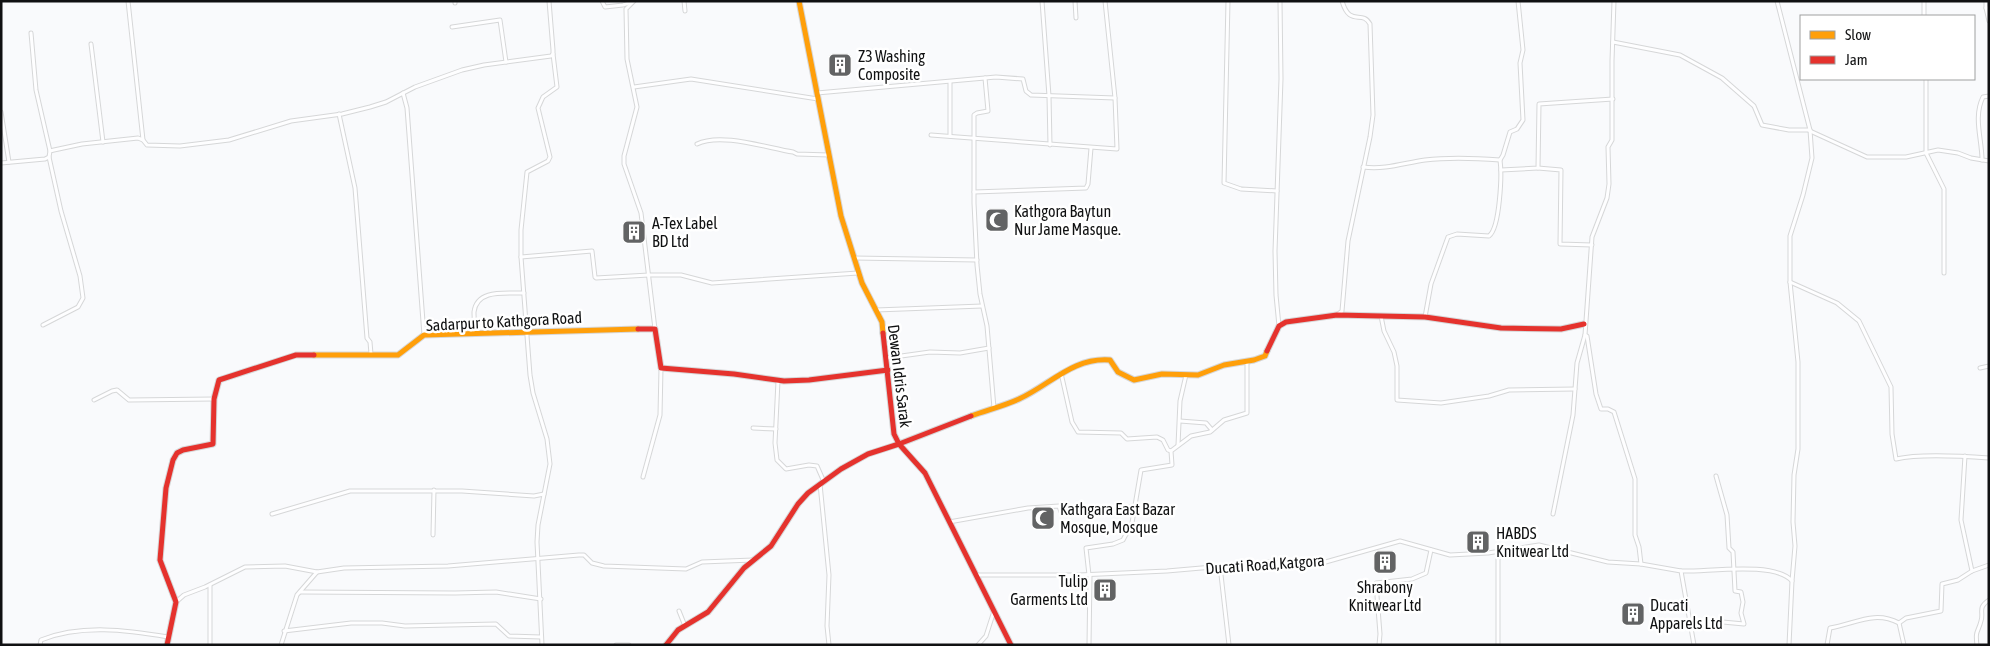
<svg xmlns="http://www.w3.org/2000/svg" width="1990" height="646" viewBox="0 0 1990 646" font-family="'Asap Condensed',sans-serif">
  <rect width="100%" height="100%" fill="#f9fafc"/>
  <g fill="none" stroke-linecap="round" stroke-linejoin="round">
    <g stroke="#d6d7d8" stroke-width="5">
      <g id="street">
        <polyline points="128,1 143,140"/>
        <polyline points="455,1 455,3"/>
        <polyline points="602,1 605,7 623,5 632,2"/>
        <polyline points="634,1 626,9 627,59 637,107 624,156 624,164 641,213 655,329"/>
        <polyline points="684,1 685,11"/>
        <polyline points="1042,1 1049,96 1050,145"/>
        <polyline points="1075,1 1076,18"/>
        <polyline points="1228,1 1224,183 1241,189 1277,191"/>
        <polyline points="1614,1 1612,61 1612,140 1608,147 1609,184 1607,198 1592,237 1585,335 1587,336 1596,394 1601,409 1608,409 1614,412 1635,479 1635,535 1639,547 1641,564"/>
        <polyline points="1777,1 1810,130 1812,158 1803,195 1790,236 1790,282 1798,362 1798,449 1794,475 1793,522 1795,546 1792,581"/>
        <polyline points="1986,1 1986,8 1989,8"/>
        <polyline points="1986,8 1989,21"/>
        <polyline points="1924,16 1924,1"/>
        <polyline points="452,27 500,20 506,62"/>
        <polyline points="31,33 36,90 50,151"/>
        <polyline points="1613,42 1680,55 1722,78 1754,106 1762,125 1789,130 1810,130"/>
        <polyline points="91,44 103,142"/>
        <polyline points="985,78 988,111 977,113 974,115 974,203 977,265 980,294 987,326 994,408"/>
        <polyline points="1926,79 1926,153 1944,189 1944,273"/>
        <polyline points="634,87 691,79 818,99"/>
        <polyline points="403,93 407,108 424,335"/>
        <polyline points="817,93 996,77 1023,79 1026,91 1031,95 1115,98"/>
        <polyline points="1,112 9,162"/>
        <polyline points="339,114 355,188 367,338 370,342 371,354"/>
        <polyline points="1810,131 1867,157 1906,157 1938,150 1958,153 1971,158 1989,161"/>
        <polyline points="931,135 1117,149 1115,98 1105,1"/>
        <polyline points="950,136 950,82"/>
        <path d="M 697,144 C 721,132 767,148 793,152 L 797,154 L 829,155"/>
        <path d="M 1982,160 C 1982,139 1973,117 1983,97 L 1989,96"/>
        <polyline points="1,163 45,159 49,157 50,151 54,150 82,144 138,138 143,140 147,145 180,146 229,140 291,121 342,114 370,107 386,102 415,87 462,70 484,65 551,56 553,54 553,50 549,1"/>
        <path d="M 1363,167 C 1385,170 1404,163 1425,160 C 1449,157 1475,158 1500,160 L 1503,155 L 1510,132 L 1517,129 L 1523,120 L 1520,63 L 1523,50 L 1518,1"/>
        <polyline points="1538,168 1561,170 1560,244 1592,245"/>
        <polyline points="1501,170 1538,168 1539,104 1613,99"/>
        <polyline points="974,192 1086,188 1088,184 1091,148"/>
        <polyline points="521,257 592,251 595,277 596,278 649,275 681,275 712,283 858,273"/>
        <polyline points="854,258 977,260"/>
        <path d="M 1790,282 L 1837,303 L 1859,321 L 1891,387 L 1892,434 L 1896,459 C 1921,453 1963,456 1989,458"/>
        <polyline points="876,310 982,306"/>
        <path d="M 1337,315 L 1342,311 L 1348,241 L 1370,137 L 1373,115 L 1370,24 C 1362,9 1350,28 1342,1"/>
        <polyline points="1381,316 1384,331 1394,352 1397,366 1397,400 1441,403 1489,396 1509,390 1575,389"/>
        <path d="M 1425,317 L 1431,284 L 1448,237 L 1457,234 L 1489,236 C 1500,228 1502,174 1500,160"/>
        <polyline points="43,325 78,307 83,298 80,276 61,211 49,157"/>
        <polyline points="1279,326 1276,295 1275,251 1281,79 1280,1"/>
        <path d="M 475,333 C 475,326 474,319 474,312 C 477,288 507,294 524,293"/>
        <polyline points="887,358 930,352 960,353 989,348"/>
        <polyline points="1980,368 1989,366"/>
        <polyline points="1061,373 1072,422 1078,432 1121,433 1127,439 1157,437 1163,440 1168,450 1171,451"/>
        <polyline points="778,381 775,443 777,460 786,469 809,465 817,466 824,482"/>
        <polyline points="94,400 112,391 117,390 129,400 214,399"/>
        <polyline points="1180,421 1206,423 1212,430"/>
        <polyline points="753,428 776,429"/>
        <polyline points="1178,445 1180,401 1186,375"/>
        <polyline points="1965,456 1961,520 1972,571"/>
        <polyline points="643,477 660,415 661,368"/>
        <polyline points="820,484 829,575 827,626 829,645"/>
        <polyline points="272,514 350,491 462,491 534,496 544,494"/>
        <polyline points="1553,514 1573,415 1577,363 1585,335"/>
        <polyline points="949,522 1028,508 1059,506 1061,512 1093,513 1134,506"/>
        <polyline points="433,535 434,490"/>
        <polyline points="1220,566 1229,645"/>
        <path d="M 1681,571 C 1707,572 1775,561 1792,581 L 1789,645"/>
        <polyline points="977,575 1079,575 1167,571 1270,562 1305,565 1322,563 1400,541 1450,555 1488,553 1539,545 1608,562 1641,564 1681,571 1694,645"/>
        <polyline points="1089,575 1086,548 1113,544 1123,540 1132,523 1141,470 1172,465 1171,451 1191,436 1210,432 1224,420 1247,413 1247,361"/>
        <polyline points="300,592 455,593 496,592 541,599"/>
        <polyline points="176,602 184,595 205,587 245,567 285,566 317,572 344,568 448,566 579,555 584,555 592,563 604,566 686,569 702,562 753,560"/>
        <polyline points="679,611 685,626"/>
        <polyline points="1691,626 1712,621 1744,624 1741,613 1743,602 1741,592 1735,591 1733,552 1729,548 1727,515 1716,476"/>
        <polyline points="284,631 351,623 382,623 405,626 496,624 509,636 541,637"/>
        <path d="M 40,645 L 41,640 C 81,624 127,630 168,637"/>
        <polyline points="210,645 210,585"/>
        <polyline points="281,645 297,595 317,572"/>
        <polyline points="542,645 537,542 538,525 550,464 547,439 533,393 530,375 521,257 521,230 527,172 548,161 550,157 538,108 543,97 557,87 553,54"/>
        <polyline points="616,645 629,645"/>
        <polyline points="978,645 986,636 994,611"/>
        <polyline points="1089,645 1090,575"/>
        <polyline points="1379,645 1380,634 1376,583 1412,579 1426,573 1431,550"/>
        <polyline points="1498,645 1498,551"/>
        <path d="M 1827,645 L 1830,628 C 1855,624 1874,610 1899,623"/>
        <polyline points="1904,645 1899,623 1906,618 1941,611 1942,584 1958,580 1972,571 1989,565"/>
        <path d="M 1977,645 C 1975,630 1978,633 1981,621 C 1984,612 1977,608 1989,600"/>
      </g>
    </g>
    <g stroke="#d6d7d8" stroke-width="7">
      <g id="slow">
        <polyline points="799,1 841,216 862,283 882,322 883,333"/>
        <polyline points="314,355 398,355 424,335 638,329"/>
        <path d="M 971,416 C 987,410 1004,406 1019,399 C 1050,385 1073,357 1110,360 L 1118,372 L 1134,380 L 1162,374 L 1198,375 L 1224,365 L 1254,360 L 1265,356 L 1267,351"/>
      </g>
    </g>
    <g stroke="#d6d7d8" stroke-width="7">
      <g id="jam">
        <polyline points="638,329 655,329 661,368 734,374 784,381 809,380 888,370"/>
        <polyline points="883,333 894,434 899,444 925,473 1011,645"/>
        <polyline points="1267,351 1279,326 1286,322 1337,315 1425,317 1501,328 1561,329 1584,324"/>
        <polyline points="167,645 176,602 160,560 166,488 173,460 177,453 183,450 213,444 214,399 219,380 296,355 314,355"/>
        <polyline points="666,645 678,630 708,612 744,568 771,546 798,504 808,493 841,469 868,454 899,444 971,416"/>
      </g>
    </g>
    <use href="#street" stroke="#fefeff" stroke-width="3"/>
    <use href="#slow" stroke="#ff9f0a" stroke-width="5"/>
    <use href="#jam" stroke="#e5322d" stroke-width="5"/>
  </g>
  <defs>
    <g id="building-square" transform="scale(1.25)"><rect x="-9" y="-9" width="18" height="18" rx="4" fill="#626364" stroke="#fff"/><path d="M-4-6H4V6H1V3H-1V6H-4ZM-2.5-4.3h1.7v1.8h-1.7ZM.8-4.3h1.7v1.8H.8ZM-2.5-1h1.7V.8h-1.7ZM.8-1h1.7V.8H.8Z" fill="#fff"/></g>
    <g id="mosque-square" transform="scale(1.25)"><rect x="-9" y="-9" width="18" height="18" rx="4" fill="#626364" stroke="#fff"/><path d="M3.5-4.9A6 6 0 1 0 3.5 4.9A5 5 0 1 1 3.5-4.9Z" fill="#fff"/></g>
  </defs>
  <g fill-rule="evenodd">
    <use href="#building-square" x="840" y="65"/>
    <use href="#mosque-square" x="997" y="220"/>
    <use href="#building-square" x="634" y="232"/>
    <use href="#mosque-square" x="1043" y="518"/>
    <use href="#building-square" x="1478" y="542"/>
    <use href="#building-square" x="1385" y="562"/>
    <use href="#building-square" x="1105" y="590"/>
    <use href="#building-square" x="1633" y="614"/>
  </g>
  <g text-anchor="middle" stroke-width="5" stroke-linejoin="round" paint-order="stroke">
    <g font-size="16" fill="#101112" stroke="#fff" text-anchor="start">
      <text x="858" y="62">Z3 Washing<tspan x="858" dy="18">Composite</tspan></text>
      <text x="1014" y="217">Kathgora Baytun<tspan x="1014" dy="18">Nur Jame Masque.</tspan></text>
      <text x="652" y="229">A-Tex Label<tspan x="652" dy="18">BD Ltd</tspan></text>
      <text x="1060" y="515">Kathgara East Bazar<tspan x="1060" dy="18">Mosque, Mosque</tspan></text>
      <text x="1496" y="539">HABDS<tspan x="1496" dy="18">Knitwear Ltd</tspan></text>
      <text x="1088" y="587" text-anchor="end">Tulip<tspan x="1088" dy="18">Garments Ltd</tspan></text>
      <text x="1385" y="593" text-anchor="middle">Shrabony<tspan x="1385" dy="18">Knitwear Ltd</tspan></text>
      <text x="1650" y="611">Ducati<tspan x="1650" dy="18">Apparels Ltd</tspan></text>
    </g>
    <g font-size="16" fill="#101112" stroke="#fff">
      <text transform="translate(504 321) rotate(-3)" y="6">Sadarpur to Kathgora Road</text>
      <text transform="translate(900 376) rotate(83)" y="6">Dewan Idris Sarak</text>
      <text transform="translate(1265 564) rotate(-4)" y="6">Ducati Road,Katgora</text>
    </g>
  </g>
  <rect width="1990" height="646" fill="none" stroke="#101112" stroke-width="5"/>
  <rect x="1800" y="15" width="175" height="65" fill="#ffffff" stroke="#9fa0a0"/>
  <rect x="1810" y="31" width="25" height="8" fill="#ff9f0a" stroke="#9fa0a0"/>
  <text x="1845" y="40" font-size="15" fill="#101112">Slow</text>
  <rect x="1810" y="56" width="25" height="8" fill="#e5322d" stroke="#9fa0a0"/>
  <text x="1845" y="65" font-size="15" fill="#101112">Jam</text>
</svg>
